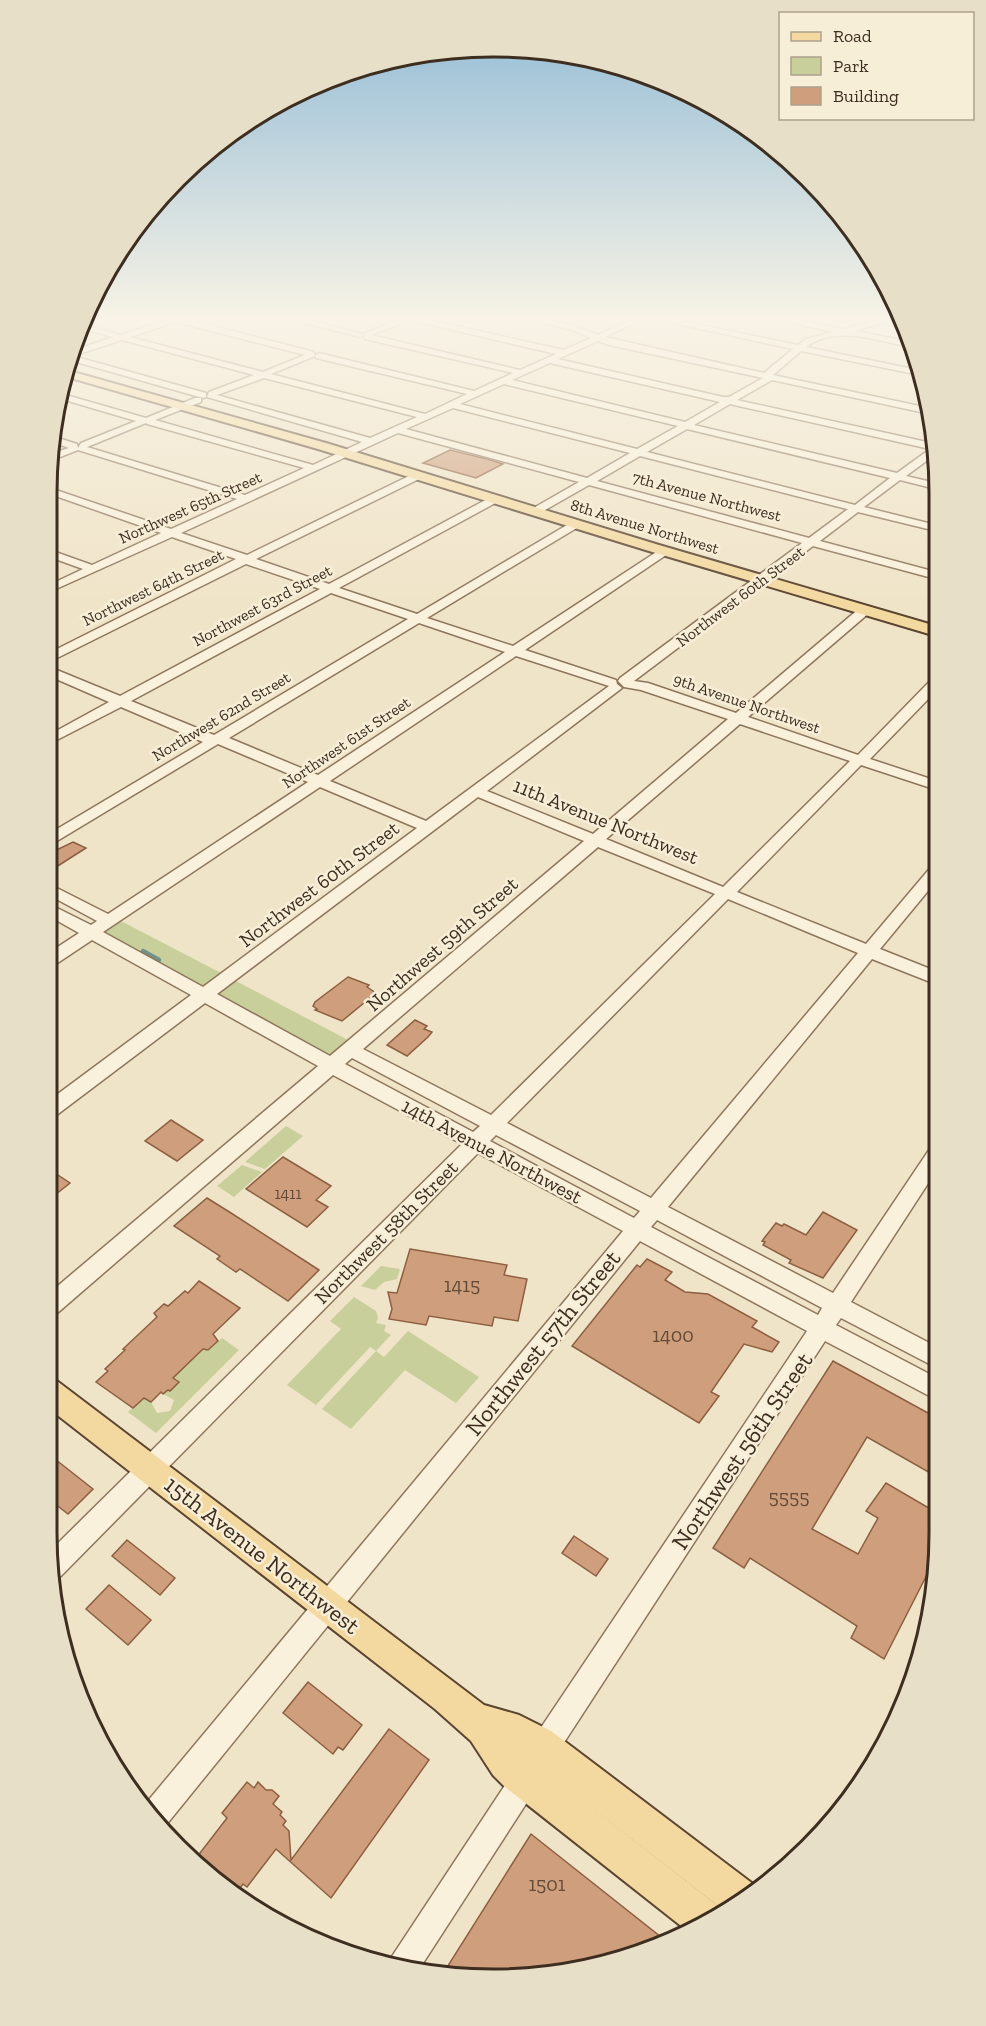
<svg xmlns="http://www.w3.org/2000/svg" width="986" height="2026" viewBox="0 0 986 2026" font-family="'Zilla Slab',serif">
  <rect width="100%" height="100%" fill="#f0e4c8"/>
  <g fill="#c9cf9b">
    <polygon points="119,920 223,974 207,985 197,986 103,933"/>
    <polygon points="234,980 350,1041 334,1054 324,1055 219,995 222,989"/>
    <polygon points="286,1126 303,1136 265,1169 245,1162"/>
    <polygon points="242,1165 262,1172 234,1197 217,1186"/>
    <polygon points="381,1266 400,1269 397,1279 384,1282 375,1290 361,1286"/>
    <polygon points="354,1297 376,1311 378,1318 376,1323 386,1325 384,1331 391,1335 376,1351 384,1357 408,1331 479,1377 456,1403 405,1370 351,1429 322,1409 376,1351 370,1347 316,1405 287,1385 341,1329 330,1321"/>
    <polygon points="222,1338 239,1350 156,1433 128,1412 144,1398 151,1402 157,1413 170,1411 174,1400 163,1394 179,1383 173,1378 199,1348 208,1350"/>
  </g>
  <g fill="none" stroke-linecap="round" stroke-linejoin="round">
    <polyline stroke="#6f938a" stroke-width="4.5" points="143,951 159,960"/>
  </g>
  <g fill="#cf9f7d" stroke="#8d5f41" stroke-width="1.5">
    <polygon points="450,450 487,459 503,464 476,478 423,463"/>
    <polygon points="73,842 86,848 53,869 46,865 46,855"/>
    <polygon points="348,977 369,985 367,987 376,993 342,1021 315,1010 317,1009 313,1006 315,1002"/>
    <polygon points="415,1020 427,1026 424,1029 432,1032 428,1037 407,1056 387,1045"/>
    <polygon points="171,1120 203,1140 177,1161 145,1141"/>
    <polygon points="283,1157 331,1186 316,1200 328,1207 307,1227 246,1189"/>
    <polygon points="46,1167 70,1183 46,1202"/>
    <polygon points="207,1198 231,1213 319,1270 288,1301 240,1269 236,1272 217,1259 220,1256 174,1226"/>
    <polygon points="823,1212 857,1230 823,1278 789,1263 791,1260 763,1245 765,1242 762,1241 776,1223 782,1226 784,1224 806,1235"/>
    <polygon points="410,1249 507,1265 504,1275 527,1279 518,1321 494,1317 492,1326 429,1316 426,1325 389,1319 392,1309 388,1292 397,1293"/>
    <polygon points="647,1259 672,1272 665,1280 685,1292 708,1294 757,1321 752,1327 779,1342 772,1352 744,1344 711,1392 719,1396 699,1423 572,1346 637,1265 640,1267"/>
    <polygon points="199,1281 240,1308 213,1334 218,1341 208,1350 203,1349 173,1378 179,1382 170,1391 168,1390 163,1394 161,1392 151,1402 144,1398 133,1408 96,1382 108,1371 105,1369 125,1350 123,1349 157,1317 154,1313 164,1304 168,1306 185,1291 188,1293"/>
    <polygon points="833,1361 939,1419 939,1478 867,1437 812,1529 858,1554 878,1518 866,1511 886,1483 939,1514 937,1555 884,1659 851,1638 857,1626 750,1558 744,1568 713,1548"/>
    <polygon points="46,1452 93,1489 68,1514 46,1497"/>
    <polygon points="574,1536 608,1559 596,1576 562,1553"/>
    <polygon points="127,1540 175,1578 160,1595 112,1556"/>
    <polygon points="109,1585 151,1620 128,1645 86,1609"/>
    <polygon points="308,1682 362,1725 343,1750 338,1747 333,1754 283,1713"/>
    <polygon points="389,1729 429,1760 331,1898 276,1849 247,1887 243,1884 235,1895 193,1862 227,1818 222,1813 247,1782 254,1788 258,1782 266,1790 272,1790 279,1796 273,1804 282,1812 280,1815 286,1821 283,1825 289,1831 291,1860"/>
    <polygon points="531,1834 666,1941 552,1976 444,1972"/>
  </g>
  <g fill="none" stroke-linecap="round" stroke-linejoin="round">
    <g stroke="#8d765c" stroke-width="3">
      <g id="minor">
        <path d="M 171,318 L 183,318 L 314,352 L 315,356 L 319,353 L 474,391 L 513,373 L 365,339 L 364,335 L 360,337 L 285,318 L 299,318 L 363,334 L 402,318 L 421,318 L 564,350 L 591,338 L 575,331 L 525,318 C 550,318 575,325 598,335 L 634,318 L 645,318 L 605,337 L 764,373 L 793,349 L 650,318 L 666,318 L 798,345 L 806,339 L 833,332 L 770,318 L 787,318 L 844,329 L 885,318 L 899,318 L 855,331 L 911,342 L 912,347 C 879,342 837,324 806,347 L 918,370 L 920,375 L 801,351 L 773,375 L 929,408 L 930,414 L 772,380 L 737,400 L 936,444 L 936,454 L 906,476 L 936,483 L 936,489 L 900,480 L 864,507 L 936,525 L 936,531 L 858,512 L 820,541 L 936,572 L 936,579 L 813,546 L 634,681 L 648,683 L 736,713 L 861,607 L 869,607 L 869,613 L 748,717 L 858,755 L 932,679 L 936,678 L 937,690 L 870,759 L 937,781 L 937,790 L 861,765 L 737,892 L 866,944 L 931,867 L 937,865 L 937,880 L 880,949 L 938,972 L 938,985 L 872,959 L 668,1207 L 833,1293 L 931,1147 L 938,1145 L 938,1168 L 851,1302 L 939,1348 L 939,1369 L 841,1318 L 836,1325 L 939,1379 L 939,1401 L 825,1341 L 554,1758 L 544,1762 L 534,1758 L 530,1748 L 534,1738 L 807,1331 L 640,1241 L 162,1830 L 142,1808 L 623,1231 L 478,1153 L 61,1576 L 54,1579 L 50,1551 L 462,1144 L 333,1075 L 55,1315 L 47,1317 L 47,1295 L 318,1066 L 205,1003 L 54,1117 L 47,1119 L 47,1102 L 191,995 L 92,940 L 53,966 L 47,967 L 47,954 L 79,933 L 47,915 L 47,903 L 91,925 L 97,921 L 47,894 L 47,883 L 108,914 L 308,782 L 218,744 L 52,844 L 47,846 L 47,835 L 203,742 L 121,707 L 47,745 L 47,736 L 109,702 L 47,675 L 47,666 L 120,696 L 320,589 L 246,564 L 47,663 L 47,654 L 236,559 L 172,537 L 47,593 L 47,586 L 83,569 L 47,556 L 47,549 L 92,565 L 161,533 L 47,493 L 47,487 L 171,529 L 237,499 L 78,450 L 50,461 L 50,454 L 69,448 L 52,442 L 52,436 L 77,444 L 78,448 L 81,443 L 136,421 L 58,398 L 59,393 L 146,418 L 195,398 L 201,398 L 201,402 L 155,420 L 313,465 L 362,442 L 207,397 L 209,392 L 254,375 L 122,340 L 73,356 L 206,393 L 206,397 L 203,398 L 69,360 L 72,351 L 113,337 L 79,328 L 80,324 L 121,335 ZM 410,320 L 414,321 L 556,354 L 520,370 L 371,335 ZM 176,322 L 305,355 L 263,372 L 130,337 ZM 598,341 L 609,345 L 763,378 L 729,397 L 723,397 L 558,359 ZM 315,356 L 316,358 L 467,394 L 425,414 L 271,374 ZM 550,363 L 720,402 L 685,422 L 512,380 ZM 264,378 L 417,417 L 370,438 L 217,395 ZM 504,384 L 678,426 L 637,449 L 460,404 ZM 730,404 L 734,405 L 930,449 L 897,473 L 694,425 ZM 453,408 L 630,453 L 587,478 L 406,429 ZM 146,423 L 147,424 L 304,468 L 245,495 L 87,447 ZM 687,429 L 890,478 L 855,505 L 647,452 ZM 398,433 L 579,482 L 530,510 L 530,514 L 538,514 L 589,485 L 802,543 L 620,678 L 618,681 L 624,687 L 641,690 L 728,719 L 593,834 L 487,791 L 622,688 L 617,684 L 616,680 L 525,650 L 669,553 L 669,549 L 661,549 L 513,646 L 427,618 L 580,526 L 580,522 L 572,522 L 417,614 L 339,588 L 499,501 L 499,497 L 491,497 L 329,584 L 256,559 L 421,478 L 421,474 L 413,474 L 247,555 L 181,533 ZM 640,456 L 847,509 L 848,509 L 809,538 L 597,481 ZM 331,593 L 408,619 L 214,735 L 131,701 ZM 419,623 L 505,652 L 318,775 L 229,738 ZM 516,656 L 609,686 L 426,821 L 330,781 ZM 740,724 L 850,761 L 723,887 L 606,839 ZM 320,787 L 417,828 L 203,987 L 103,932 ZM 478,797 L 584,841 L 330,1056 L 217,994 ZM 598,847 L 715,894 L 491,1115 L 363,1049 ZM 728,899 L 858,953 L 651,1198 L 507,1123 ZM 352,1058 L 480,1126 L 473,1132 L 345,1064 ZM 496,1135 L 640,1211 L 634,1218 L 490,1141 ZM 657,1220 L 822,1308 L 818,1315 L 651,1227 Z"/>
        <polygon points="525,1765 535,1770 540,1780 535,1790 418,1971 406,1971 387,1964 515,1770"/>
      </g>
    </g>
    <g stroke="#5b4430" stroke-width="4">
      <g id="major">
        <polygon points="66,370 326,443 659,545 936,626 936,636 649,551 318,449 64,376"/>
        <polygon points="47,1377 57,1381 484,1705 519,1715 551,1731 757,1887 758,1891 726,1912 529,1759 722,1909 723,1913 690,1933 505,1787 493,1775 471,1741 435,1709 47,1407"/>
      </g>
    </g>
    <use href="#minor" fill="#faf1dc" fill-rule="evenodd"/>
    <use href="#major" fill="#f3d9a0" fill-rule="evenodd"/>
  </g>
  <linearGradient id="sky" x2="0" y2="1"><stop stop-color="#8fbad6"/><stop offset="0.53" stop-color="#f8f3e6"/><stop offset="1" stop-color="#f8f3e6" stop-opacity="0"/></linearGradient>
  <rect width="986" height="602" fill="url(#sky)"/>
  <g text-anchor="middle" stroke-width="5" stroke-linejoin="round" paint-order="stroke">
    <g font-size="16" fill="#3d2e20" stroke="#f7eed8">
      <text transform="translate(707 496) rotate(15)" y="6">7th Avenue Northwest</text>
      <text transform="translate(190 507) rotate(-24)" y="6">Northwest 65th Street</text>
      <text transform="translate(645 526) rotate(17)" y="6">8th Avenue Northwest</text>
      <text transform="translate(153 587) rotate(-26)" y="6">Northwest 64th Street</text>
      <text transform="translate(740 596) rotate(-37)" y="6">Northwest 60th Street</text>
      <text transform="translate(262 605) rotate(-28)" y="6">Northwest 63rd Street</text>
      <text transform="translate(747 703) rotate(19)" y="6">9th Avenue Northwest</text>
      <text transform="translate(221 716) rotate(-31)" y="6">Northwest 62nd Street</text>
      <text transform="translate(346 742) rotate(-34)" y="6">Northwest 61st Street</text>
    </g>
    <g font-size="16" fill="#624a37">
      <text x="288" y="1199">1411</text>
    </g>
    <g font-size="20" fill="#3d2e20" stroke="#f7eed8">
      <text transform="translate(606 821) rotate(22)" y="7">11th Avenue Northwest</text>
      <text transform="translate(319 884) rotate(-37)" y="7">Northwest 60th Street</text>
      <text transform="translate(442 944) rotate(-41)" y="7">Northwest 59th Street</text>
      <text transform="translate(492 1151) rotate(28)" y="7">14th Avenue Northwest</text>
      <text transform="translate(386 1232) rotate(-45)" y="7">Northwest 58th Street</text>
    </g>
    <g font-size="20" fill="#624a37">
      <text x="462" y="1292">1415</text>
      <text x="673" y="1342">1400</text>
      <text x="789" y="1504">5555</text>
      <text x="547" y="1891">1501</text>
    </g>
    <g font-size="24" fill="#3d2e20" stroke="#f7eed8">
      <text transform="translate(543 1343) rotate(-51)" y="8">Northwest 57th Street</text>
      <text transform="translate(742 1451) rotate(-56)" y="8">Northwest 56th Street</text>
      <text transform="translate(262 1555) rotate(38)" y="8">15th Avenue Northwest</text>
    </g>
  </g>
  <path d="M0 0H986V2026H0ZM493 57H493A436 436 0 0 1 929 493V1533A436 436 0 0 1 493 1969H493A436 436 0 0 1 57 1533V493A436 436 0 0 1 493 57Z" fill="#e8dfc9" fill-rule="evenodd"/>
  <path fill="none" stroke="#3d2e20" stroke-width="3" d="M493 57H493A436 436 0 0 1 929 493V1533A436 436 0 0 1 493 1969H493A436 436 0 0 1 57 1533V493A436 436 0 0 1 493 57Z"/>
  <rect x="779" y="12" width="195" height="108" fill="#f7eed8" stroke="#ada18e" stroke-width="1.5"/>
  <rect x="791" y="32" width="30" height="9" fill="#f3d9a0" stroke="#ada18e" stroke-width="1.5"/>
  <text x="833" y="42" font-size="18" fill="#3d2e20">Road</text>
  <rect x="791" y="57" width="30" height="18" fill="#c9cf9b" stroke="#ada18e" stroke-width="1.5"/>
  <text x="833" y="72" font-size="18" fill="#3d2e20">Park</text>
  <rect x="791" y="87" width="30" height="18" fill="#cf9f7d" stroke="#ada18e" stroke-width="1.5"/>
  <text x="833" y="102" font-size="18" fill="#3d2e20">Building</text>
</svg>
